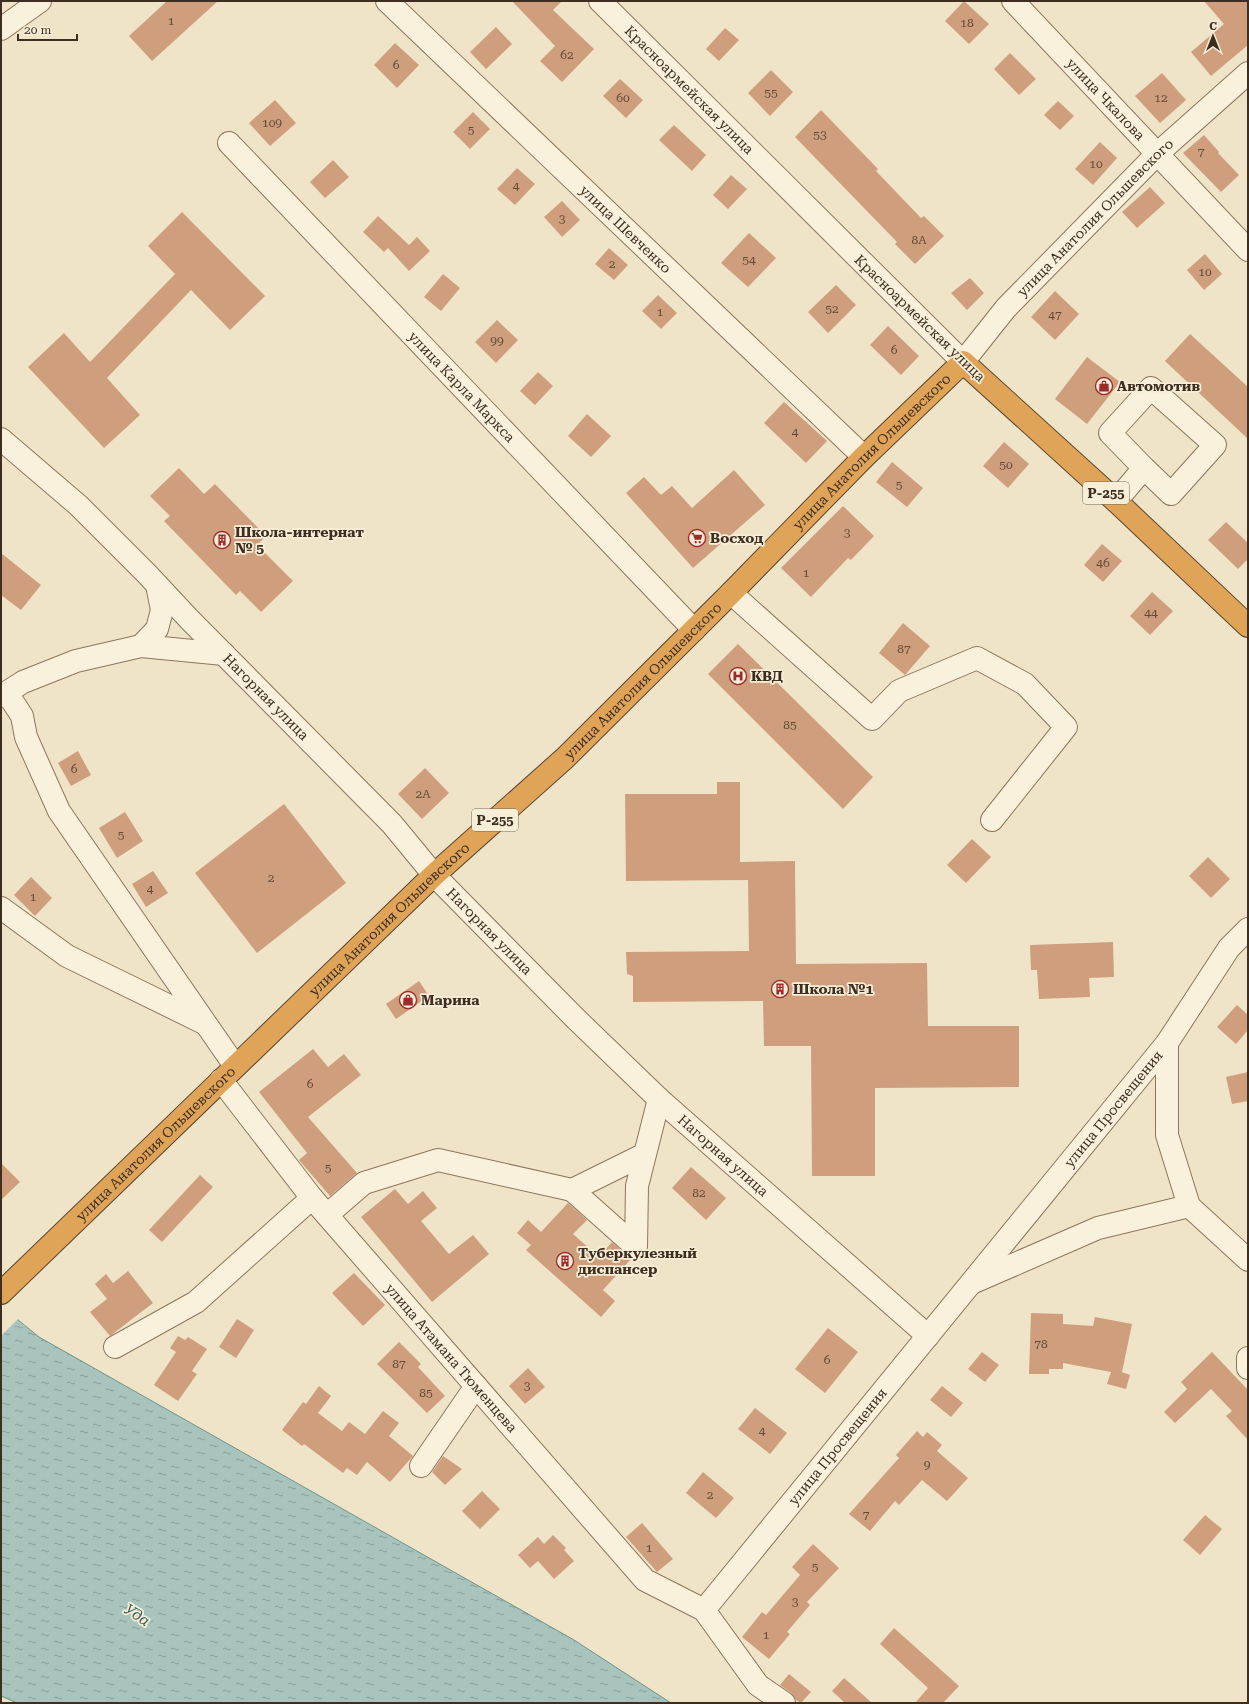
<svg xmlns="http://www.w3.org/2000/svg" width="1249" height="1704" viewBox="0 0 1249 1704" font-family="'Roboto Serif',serif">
  <defs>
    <pattern id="water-ripples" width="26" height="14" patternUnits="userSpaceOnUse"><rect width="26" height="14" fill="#a9c4bc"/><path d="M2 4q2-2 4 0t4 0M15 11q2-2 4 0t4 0" fill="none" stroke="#8ba098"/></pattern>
  </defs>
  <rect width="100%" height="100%" fill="#f0e4c8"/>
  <polygon fill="url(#water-ripples)" stroke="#6f938a" points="1,1306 39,1337 574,1640 671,1703 17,1703 1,1696"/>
  <polygon fill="#f0e4c8" points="1,1304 19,1318 1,1336"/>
  <g fill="#cf9f7d">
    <polygon points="167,1 218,1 152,61 129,36"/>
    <polygon points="512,1 562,1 553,10 594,49 562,82 540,61 555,46"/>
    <polygon points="964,1 989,24 969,44 945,21"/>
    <polygon points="1204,1 1248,1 1248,45 1211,76 1191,52 1224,24"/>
    <polygon points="496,27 512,44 486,69 470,52"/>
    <polygon points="725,28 739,40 719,61 706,49"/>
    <polygon points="395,43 419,65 397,88 374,65"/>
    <polygon points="1010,53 1036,79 1019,95 994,69"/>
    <polygon points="771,70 793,92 770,116 748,93"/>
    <polygon points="1162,73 1186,100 1160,123 1135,96"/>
    <polygon points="620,79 643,100 626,118 603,96"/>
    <polygon points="275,100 296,123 270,146 249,123"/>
    <polygon points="1058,101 1074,116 1060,130 1044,115"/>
    <polygon points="821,110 878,169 876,171 921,218 924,216 944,236 915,264 895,244 897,242 795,137"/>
    <polygon points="473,112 490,129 470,149 453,132"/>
    <polygon points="674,125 706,155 692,171 659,140"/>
    <polygon points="1204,135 1219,152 1218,153 1239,175 1221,192 1183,153"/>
    <polygon points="1100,142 1117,158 1093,185 1075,169"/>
    <polygon points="333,160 349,177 325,198 310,182"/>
    <polygon points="517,168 535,184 515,205 497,189"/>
    <polygon points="731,175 747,189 728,209 713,195"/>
    <polygon points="1150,187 1165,203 1137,228 1122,212"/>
    <polygon points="562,201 580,220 562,237 544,217"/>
    <polygon points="182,212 265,296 230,330 191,290 107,378 140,415 104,448 28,367 64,333 90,362 175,274 148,246"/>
    <polygon points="378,216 409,245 417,237 430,251 409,271 388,248 384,252 363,232"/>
    <polygon points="749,233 776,258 748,287 721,263"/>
    <polygon points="609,248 628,265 614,280 595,264"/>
    <polygon points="1205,254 1222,274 1204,290 1187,270"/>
    <polygon points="443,274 460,288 441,311 424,297"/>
    <polygon points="970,278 984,293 967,310 951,293"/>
    <polygon points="836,285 856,305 828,333 808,312"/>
    <polygon points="1055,291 1079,314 1055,340 1031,317"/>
    <polygon points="658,295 677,313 661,329 642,311"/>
    <polygon points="497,320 518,340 496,363 475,342"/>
    <polygon points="888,326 919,356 901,375 870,345"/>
    <polygon points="1190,334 1248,387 1248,439 1165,361"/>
    <polygon points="1087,357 1120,382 1087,424 1055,399"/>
    <polygon points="538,372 553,386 535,405 520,391"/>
    <polygon points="784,402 827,441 806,463 764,423"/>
    <polygon points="587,414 611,436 591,457 568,436"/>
    <polygon points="1004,442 1029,464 1008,488 983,466"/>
    <polygon points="892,462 923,488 907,507 876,482"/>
    <polygon points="179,468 204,494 215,484 266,536 257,545 293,581 261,612 240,591 236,595 164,521 170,516 150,496"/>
    <polygon points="734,470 765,505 693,568 626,493 644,477 661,495 672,486 692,508"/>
    <polygon points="843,506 874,536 851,560 848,558 811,597 781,568"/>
    <polygon points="1226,522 1248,543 1248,559 1238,569 1208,540"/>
    <polygon points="1102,544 1122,561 1103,582 1084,565"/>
    <polygon points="1,553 41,585 21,610 1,595"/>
    <polygon points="1152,592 1173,611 1150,635 1130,616"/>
    <polygon points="903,623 930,646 905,675 879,653"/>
    <polygon points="738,644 873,777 843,809 708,674"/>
    <polygon points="78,751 91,775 71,786 58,763"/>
    <polygon points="425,768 449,793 422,819 398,794"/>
    <polygon points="717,782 740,782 740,862 795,861 796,964 927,963 928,1026 1019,1026 1019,1087 875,1088 875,1176 812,1176 811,1046 764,1046 763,1001 633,1002 633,976 627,974 626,952 749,951 748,880 626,881 625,794 717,794"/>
    <polygon points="284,804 346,883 257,953 195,873"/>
    <polygon points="125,812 143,841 117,858 99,828"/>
    <polygon points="972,839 991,857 966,883 947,865"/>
    <polygon points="1208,857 1230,879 1211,898 1189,876"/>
    <polygon points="153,871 168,893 146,907 132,884"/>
    <polygon points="31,877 52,898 35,916 14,895"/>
    <polygon points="1113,942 1114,977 1089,978 1090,997 1039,999 1037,970 1031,970 1030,945"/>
    <polygon points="419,981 429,996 396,1019 386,1004"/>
    <polygon points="1237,1005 1248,1015 1248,1030 1236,1044 1217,1027"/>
    <polygon points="313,1049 328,1067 344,1054 361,1075 308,1117 357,1173 330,1196 299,1160 307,1153 259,1092"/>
    <polygon points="1248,1072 1248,1101 1232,1104 1226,1077"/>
    <polygon points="1,1163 20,1182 1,1200"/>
    <polygon points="691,1167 726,1198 706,1220 672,1188"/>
    <polygon points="200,1175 213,1187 162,1242 149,1230"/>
    <polygon points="395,1189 408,1204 423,1191 437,1208 421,1221 449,1254 473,1235 489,1254 432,1302 361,1217"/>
    <polygon points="568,1203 587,1220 573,1234 599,1257 612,1242 631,1259 603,1290 615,1301 601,1317 526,1250 531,1245 517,1233 528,1220 541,1232"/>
    <polygon points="128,1271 153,1303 110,1336 90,1312 107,1299 95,1284 106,1274 113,1283"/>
    <polygon points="354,1273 385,1305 363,1326 332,1293"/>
    <polygon points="1031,1313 1063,1314 1063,1324 1093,1326 1095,1317 1132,1324 1122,1372 1130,1375 1126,1389 1107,1384 1111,1372 1063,1363 1063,1369 1049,1369 1049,1374 1029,1374"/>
    <polygon points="237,1319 254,1330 236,1358 219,1347"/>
    <polygon points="828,1328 858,1352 825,1393 795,1369"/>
    <polygon points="178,1336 185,1340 188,1337 207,1349 192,1371 197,1374 178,1401 154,1385 176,1352 170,1348"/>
    <polygon points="399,1342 421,1364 418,1367 445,1396 427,1413 377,1364"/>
    <polygon points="982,1352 999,1365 985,1382 968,1369"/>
    <polygon points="1212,1352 1248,1390 1248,1440 1226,1416 1232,1411 1211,1389 1175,1423 1164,1412 1187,1389 1181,1382"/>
    <polygon points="528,1368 545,1387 525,1404 509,1386"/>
    <polygon points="319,1386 331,1396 318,1413 342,1431 349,1422 365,1434 383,1411 399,1423 389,1436 413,1456 390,1482 367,1462 357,1475 347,1468 343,1473 304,1444 302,1446 282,1430 303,1402 306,1404"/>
    <polygon points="942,1386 963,1403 951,1417 930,1400"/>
    <polygon points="755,1408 787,1433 770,1454 738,1429"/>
    <polygon points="917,1431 923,1437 927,1432 942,1445 937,1451 968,1478 947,1501 922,1480 899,1505 895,1501 870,1531 849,1514 899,1458 896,1455"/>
    <polygon points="443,1456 462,1469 445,1485 432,1472"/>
    <polygon points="703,1472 734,1498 716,1518 686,1493"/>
    <polygon points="482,1491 500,1509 480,1529 462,1511"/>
    <polygon points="1205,1515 1222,1529 1200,1555 1183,1540"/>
    <polygon points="642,1523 673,1559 657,1572 626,1537"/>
    <polygon points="553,1535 566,1548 564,1550 574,1561 554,1579 538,1561 530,1568 518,1555 538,1537 544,1544"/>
    <polygon points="813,1544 839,1568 807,1602 810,1605 787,1632 790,1634 769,1659 742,1637 762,1612 766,1615 800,1575 792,1567"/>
    <polygon points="894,1628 959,1686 943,1703 915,1703 928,1688 880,1644"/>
    <polygon points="789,1674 811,1692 801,1703 796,1700 791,1693 780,1685"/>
    <polygon points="844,1678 872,1703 845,1703 832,1691"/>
  </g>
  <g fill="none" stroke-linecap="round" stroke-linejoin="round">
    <g stroke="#8d765c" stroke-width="24">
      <g id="minor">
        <path id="s1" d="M 387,1 L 864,457"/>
        <path id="s2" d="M 600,1 L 963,362 L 1006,308 L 1157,154 L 1248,73"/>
        <path id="s3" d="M 1013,1 L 1248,250"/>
        <polyline points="1,29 40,1"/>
        <path id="s4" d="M 229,143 L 694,630"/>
        <path id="s5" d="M 1,439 L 78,505 L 147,574 L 189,619 L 392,824 L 434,875 L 575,1018 L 659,1099 L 928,1336"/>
        <polyline points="1116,501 1144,468 1171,494 1215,445 1151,388 1110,433 1144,468"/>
        <polyline points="731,593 872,719 899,691 977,658 1025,684 1066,727 992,820"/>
        <polyline points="141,646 157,629 162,610 157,585"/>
        <polyline points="7,693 22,716 26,737 59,811 235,1066"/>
        <polyline points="1,696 23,682 76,661 141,646 224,654"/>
        <polyline points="1,908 67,956 204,1023"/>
        <polyline points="1167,1043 1167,1135 1189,1206 1248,1260"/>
        <path id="s6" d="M 221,1080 L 312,1198 L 645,1580 L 704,1610 L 758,1685 L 784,1703"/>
        <polyline points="645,1154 572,1190 636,1247 637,1186 659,1099"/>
        <polyline points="327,1215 364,1183 438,1160 572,1190"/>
        <polyline points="974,1282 1098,1228 1189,1206"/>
        <polyline points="115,1347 196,1302 312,1198"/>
        <polyline points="1248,1358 1248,1368"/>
        <polyline points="421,1466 476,1386"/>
        <path id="s7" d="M 704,1610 L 1167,1043 L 1229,948 L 1248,929"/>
      </g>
    </g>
    <g stroke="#5b4430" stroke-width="24">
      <g id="highway">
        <path id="s8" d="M 1,1293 L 434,875 L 565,758 L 731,593 L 864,457 L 963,362 L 1116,501 L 1248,626"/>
      </g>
    </g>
    <use href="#minor" stroke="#faf1dc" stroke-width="22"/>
    <use href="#highway" stroke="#e0a458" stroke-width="22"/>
  </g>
  <defs>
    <g id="shop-ring" transform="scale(0.9)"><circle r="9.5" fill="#f7eed8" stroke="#9e2a2b" stroke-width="1.5"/><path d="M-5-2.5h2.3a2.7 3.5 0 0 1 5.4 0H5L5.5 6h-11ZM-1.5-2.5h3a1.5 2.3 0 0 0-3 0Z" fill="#9e2a2b"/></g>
    <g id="supermarket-ring" transform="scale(0.9)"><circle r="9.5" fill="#f7eed8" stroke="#9e2a2b" stroke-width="1.5"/><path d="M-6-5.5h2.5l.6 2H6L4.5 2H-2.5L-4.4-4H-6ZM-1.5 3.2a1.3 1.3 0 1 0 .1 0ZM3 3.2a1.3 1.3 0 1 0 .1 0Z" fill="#9e2a2b"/></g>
    <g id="building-ring" transform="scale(0.9)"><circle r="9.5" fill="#f7eed8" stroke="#9e2a2b" stroke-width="1.5"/><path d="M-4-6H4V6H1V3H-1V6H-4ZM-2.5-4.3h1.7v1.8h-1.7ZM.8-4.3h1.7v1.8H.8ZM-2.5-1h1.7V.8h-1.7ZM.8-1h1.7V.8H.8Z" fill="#9e2a2b"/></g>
    <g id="hospital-ring" transform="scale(0.9)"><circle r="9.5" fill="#f7eed8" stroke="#9e2a2b" stroke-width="1.5"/><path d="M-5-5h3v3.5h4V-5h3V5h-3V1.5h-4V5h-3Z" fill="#9e2a2b"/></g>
  </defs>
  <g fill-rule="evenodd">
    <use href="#shop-ring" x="1104" y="386"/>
    <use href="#supermarket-ring" x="697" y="538"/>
    <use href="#building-ring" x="222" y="540"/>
    <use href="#hospital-ring" x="738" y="676"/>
    <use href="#building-ring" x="780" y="989"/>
    <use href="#shop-ring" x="408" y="1000"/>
    <use href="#building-ring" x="565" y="1261"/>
  </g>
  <g text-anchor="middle" stroke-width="3.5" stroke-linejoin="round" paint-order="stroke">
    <g font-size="12" fill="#624a37">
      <text x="171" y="25">1</text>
      <text x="967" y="27">18</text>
      <text x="567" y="59">62</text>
      <text x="396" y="69">6</text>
      <text x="771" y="97">55</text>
      <text x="623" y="102">60</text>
      <text x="1161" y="102">12</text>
      <text x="272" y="127">109</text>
      <text x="471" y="134">5</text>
      <text x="820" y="139">53</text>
      <text x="1201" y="156">7</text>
      <text x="1096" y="168">10</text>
      <text x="516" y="190">4</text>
      <text x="562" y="223">3</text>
      <text x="919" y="244">8А</text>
      <text x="749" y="264">54</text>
      <text x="612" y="268">2</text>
      <text x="1205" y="276">10</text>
      <text x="832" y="313">52</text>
      <text x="660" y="316">1</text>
      <text x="1055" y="319">47</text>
      <text x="497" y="345">99</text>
      <text x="894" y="354">6</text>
      <text x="795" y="436">4</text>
      <text x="1006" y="469">50</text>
      <text x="899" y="489">5</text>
      <text x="847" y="537">3</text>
      <text x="1103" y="567">46</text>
      <text x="806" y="577">1</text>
      <text x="1151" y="617">44</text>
      <text x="904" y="653">87</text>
      <text x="790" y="729">85</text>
      <text x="74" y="773">6</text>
      <text x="423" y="798">2А</text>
      <text x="121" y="839">5</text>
      <text x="271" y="882">2</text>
      <text x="150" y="893">4</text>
      <text x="33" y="901">1</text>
      <text x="310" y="1088">6</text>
      <text x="328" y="1172">5</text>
      <text x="699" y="1197">82</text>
      <text x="1041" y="1348">78</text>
      <text x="827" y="1364">6</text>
      <text x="399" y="1368">87</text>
      <text x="527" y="1390">3</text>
      <text x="426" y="1397">85</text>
      <text x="762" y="1435">4</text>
      <text x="927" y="1469">9</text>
      <text x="710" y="1499">2</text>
      <text x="866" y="1519">7</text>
      <text x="649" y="1552">1</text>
      <text x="815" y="1571">5</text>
      <text x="795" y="1606">3</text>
      <text x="766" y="1639">1</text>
    </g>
    <g fill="#f7eed8" stroke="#756857" stroke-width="1">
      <rect x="1083" y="482" width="46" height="22" rx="3"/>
      <rect x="472" y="809" width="46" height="22" rx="3"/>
    </g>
    <g font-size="13" font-weight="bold" fill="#3d2e20">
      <text x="1106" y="498">Р-255</text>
      <text x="495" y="825">Р-255</text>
    </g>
    <g font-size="14" fill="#3d2e20" stroke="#f7eed8">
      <text dy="5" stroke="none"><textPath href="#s2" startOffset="126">Красноармейская улица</textPath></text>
      <text dy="5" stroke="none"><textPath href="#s3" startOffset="135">улица Чкалова</textPath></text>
      <text dy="5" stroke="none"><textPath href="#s2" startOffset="708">улица Анатолия Ольшевского</textPath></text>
      <text dy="5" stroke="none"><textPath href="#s1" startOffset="330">улица Шевченко</textPath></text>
      <text transform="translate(920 318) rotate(44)" y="5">Красноармейская улица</text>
      <text dy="5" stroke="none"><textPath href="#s4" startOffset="337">улица Карла Маркса</textPath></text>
      <text dy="5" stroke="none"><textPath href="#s8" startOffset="1211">улица Анатолия Ольшевского</textPath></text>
      <text dy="5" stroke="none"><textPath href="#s8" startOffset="887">улица Анатолия Ольшевского</textPath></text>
      <text dy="5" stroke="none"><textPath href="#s5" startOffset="370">Нагорная улица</textPath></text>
      <text dy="5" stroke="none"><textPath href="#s8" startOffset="539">улица Анатолия Ольшевского</textPath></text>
      <text dy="5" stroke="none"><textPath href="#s5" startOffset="694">Нагорная улица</textPath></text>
      <text dy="5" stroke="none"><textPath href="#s7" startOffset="647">улица Просвещения</textPath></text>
      <text dy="5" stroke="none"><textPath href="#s8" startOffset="215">улица Анатолия Ольшевского</textPath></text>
      <text dy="5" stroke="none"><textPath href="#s5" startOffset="1018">Нагорная улица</textPath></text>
      <text dy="5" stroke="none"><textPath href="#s6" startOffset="361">улица Атамана Тюменцева</textPath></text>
      <text dy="5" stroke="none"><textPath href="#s7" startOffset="211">улица Просвещения</textPath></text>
    </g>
    <g font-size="14" font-weight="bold" fill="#3d2e20" stroke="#f7eed8" text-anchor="start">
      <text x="1117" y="391">Автомотив</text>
      <text x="235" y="537">Школа-интернат<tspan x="235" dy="16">№ 5</tspan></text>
      <text x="710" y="543">Восход</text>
      <text x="751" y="681">КВД</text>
      <text x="793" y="994">Школа №1</text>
      <text x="421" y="1005">Марина</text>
      <text x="578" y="1258">Туберкулезный<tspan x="578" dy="16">диспансер</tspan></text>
    </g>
    <g font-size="15" font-style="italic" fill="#2f5d5a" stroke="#f7eed8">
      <text transform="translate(137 1615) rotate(33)" y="5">Уда</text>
    </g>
  </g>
  <rect width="1249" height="1704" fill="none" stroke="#3d2e20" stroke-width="4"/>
  <g transform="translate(1213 36)" stroke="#f7eed8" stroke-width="3" paint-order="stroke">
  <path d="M0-3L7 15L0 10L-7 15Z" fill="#3d2e20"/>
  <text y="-6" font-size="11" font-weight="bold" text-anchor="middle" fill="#3d2e20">С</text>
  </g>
  <path d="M18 34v6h59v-6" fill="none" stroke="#3d2e20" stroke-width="2"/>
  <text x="24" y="34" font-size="12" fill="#3d2e20" stroke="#f7eed8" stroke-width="3" paint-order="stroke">20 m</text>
</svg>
